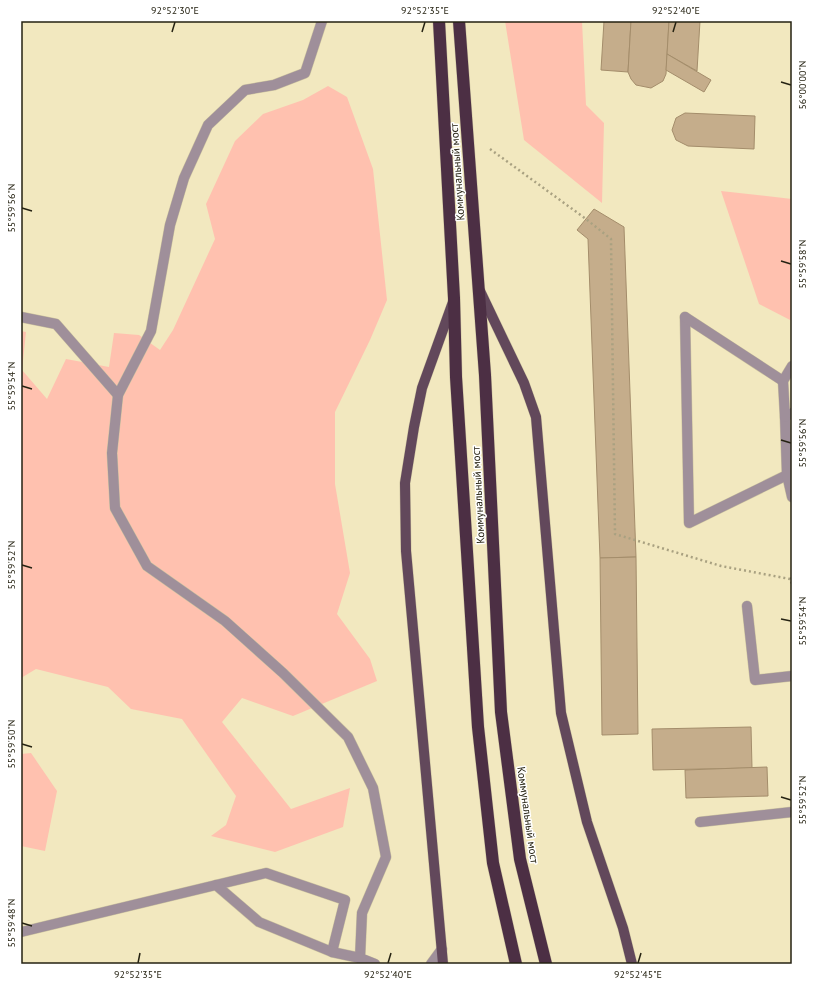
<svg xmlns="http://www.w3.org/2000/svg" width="813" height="985" viewBox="0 0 813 985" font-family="'PT Sans',sans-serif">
  <rect width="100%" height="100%" fill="#f2e8bf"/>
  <g fill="#ffc1af">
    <polygon points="505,21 582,21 586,105 604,123 602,203 524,140"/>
    <polygon points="328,86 347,97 373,169 387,300 370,340 335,412 335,484 350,573 337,614 370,659 377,681 293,716 242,698 222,722 291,809 350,788 343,827 275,852 211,836 226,825 236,796 182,719 131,709 108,687 36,669 21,678 21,331 26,332 22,370 47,399 66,359 109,367 114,333 139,335 160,350 173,330 215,239 206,204 235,141 263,114 303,100"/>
    <polygon points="721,191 792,199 792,321 759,304"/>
    <polygon points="31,753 57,791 45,851 21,846 21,754"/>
  </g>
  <g fill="#c5ad8b" stroke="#a48d6b">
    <polygon points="604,21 631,21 628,72 601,70"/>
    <polygon points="631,21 669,21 666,74 663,81 651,88 636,85 631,79 628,72"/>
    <polygon points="669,21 700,21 697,71 667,54"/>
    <polygon points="667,54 711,80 704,92 666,70"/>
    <polygon points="685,113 755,116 754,149 688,146 676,140 672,130 676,118"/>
    <polygon points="594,209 624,227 636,557 600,558 588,239 577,230"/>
    <polygon points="636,557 638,734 602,735 600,558"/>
    <polygon points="751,727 752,768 653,770 652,729"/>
    <polygon points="767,767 768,796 686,798 685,770"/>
  </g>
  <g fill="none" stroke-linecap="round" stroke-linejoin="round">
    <g stroke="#cdc4a0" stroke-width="11">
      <g id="minor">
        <polyline points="322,21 305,73 274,85 245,90 208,125 184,178 170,225 151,331 118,395 112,453 115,508 147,566 225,621 283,673 348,737 373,788 386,857 362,913 360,958 375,964"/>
        <polyline points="21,317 56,324 118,395"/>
        <polyline points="685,317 689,523 787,475"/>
        <polyline points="685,317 783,381"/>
        <polyline points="792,413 785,417 787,475 792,497"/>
        <polyline points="785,417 783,381 792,366"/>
        <polyline points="747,606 755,680 792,676"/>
        <polyline points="700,822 792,812"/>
        <polyline points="216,885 266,873 345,900 332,952"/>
        <polyline points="21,932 216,885 259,922 332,952 360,958 362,962"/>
        <polyline points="431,964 442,949"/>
      </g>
    </g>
    <g stroke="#cdc4a0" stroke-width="11">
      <g id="major">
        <polyline points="480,291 524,383 536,417 561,713 587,822 623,928 632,964"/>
        <polyline points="443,964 406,551 405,483 414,427 422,388 453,302"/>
      </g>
    </g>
    <g stroke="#cdc4a0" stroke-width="13">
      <g id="highway">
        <polyline points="439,21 454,298 456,377 478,727 493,863 516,964"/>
        <polyline points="459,21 485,375 501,712 520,859 546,964"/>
      </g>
    </g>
    <g stroke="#a9a181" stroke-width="2.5" stroke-dasharray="2 3" stroke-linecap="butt">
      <polyline points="490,149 586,219 611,239 615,534 721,566 790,579"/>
      <polyline points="792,578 790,579 792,584"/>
    </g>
    <use href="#minor" stroke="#9f8f9a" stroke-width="10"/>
    <use href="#major" stroke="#62485b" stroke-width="10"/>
    <use href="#highway" stroke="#4c2f44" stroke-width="12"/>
  </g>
  <path fill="none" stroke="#252212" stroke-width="1.5" d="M 172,32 L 175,22M 422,32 L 425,22M 673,32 L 676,22M 781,82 L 791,85M 22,208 L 32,211M 781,261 L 791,264M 22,386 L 32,389M 781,440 L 791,443M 22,565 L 32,568M 781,619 L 791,621M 22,744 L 32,747M 781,797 L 791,800M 22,923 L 32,926M 138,963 L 140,953M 388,963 L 391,953M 638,963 L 641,953"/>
  <g text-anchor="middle" stroke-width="3" stroke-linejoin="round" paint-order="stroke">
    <g font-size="11" fill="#252212" stroke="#fff">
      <text transform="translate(457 172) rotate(-94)" y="4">Коммунальный мост</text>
      <text transform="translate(478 495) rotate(-93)" y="4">Коммунальный мост</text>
      <text transform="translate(528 815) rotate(82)" y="4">Коммунальный мост</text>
    </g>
  </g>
  <rect width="813" height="985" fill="none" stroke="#ffffff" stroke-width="44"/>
  <rect x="22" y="22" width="769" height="941" fill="none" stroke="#252212" stroke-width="1.5"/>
  <g font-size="10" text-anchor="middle" fill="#252212">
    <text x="175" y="14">92°52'30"E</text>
    <text x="425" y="14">92°52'35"E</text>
    <text x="676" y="14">92°52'40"E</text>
    <text transform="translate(802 85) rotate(-90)" y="4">56°00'00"N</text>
    <text transform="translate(11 208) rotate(-90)" y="4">55°59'56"N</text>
    <text transform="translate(802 264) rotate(-90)" y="4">55°59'58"N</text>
    <text transform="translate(11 386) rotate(-90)" y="4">55°59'54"N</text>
    <text transform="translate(802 443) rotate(-90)" y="4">55°59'56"N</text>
    <text transform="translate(11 565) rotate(-90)" y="4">55°59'52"N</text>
    <text transform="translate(802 621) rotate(-90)" y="4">55°59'54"N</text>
    <text transform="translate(11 744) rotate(-90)" y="4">55°59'50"N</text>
    <text transform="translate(802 800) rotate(-90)" y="4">55°59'52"N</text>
    <text transform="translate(11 923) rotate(-90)" y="4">55°59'48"N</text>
    <text x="138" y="978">92°52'35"E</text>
    <text x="388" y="978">92°52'40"E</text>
    <text x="638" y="978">92°52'45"E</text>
  </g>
</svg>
